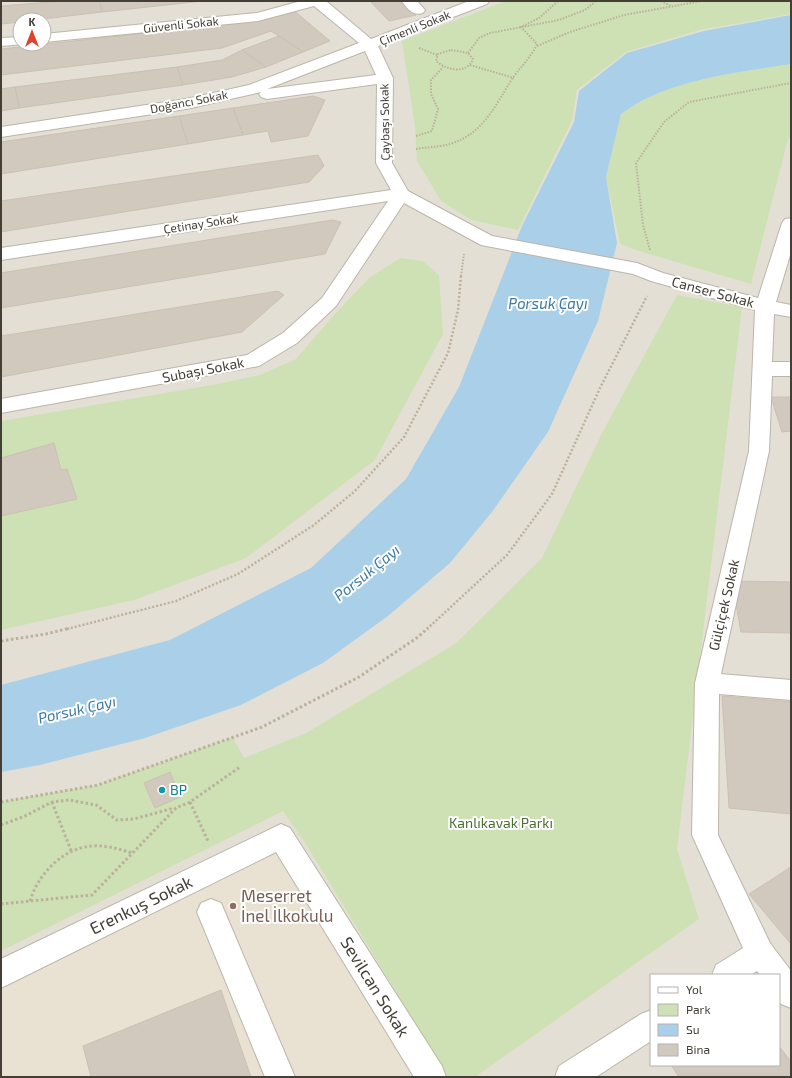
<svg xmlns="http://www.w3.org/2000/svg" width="792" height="1078" viewBox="0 0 792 1078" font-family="'Exo 2',sans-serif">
  <rect width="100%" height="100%" fill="#f1eee7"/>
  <path fill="#e4dfd5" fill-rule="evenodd" d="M 1,1 L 791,1 L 791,1077 L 1,1077 ZM 20,20 L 44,20 L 44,44 L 20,44 ZM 651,975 L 779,975 L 779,1065 L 651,1065 Z"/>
  <polygon fill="#e9e2d2" points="281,836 431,1077 1,1077 1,977"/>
  <g fill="#cee1b4">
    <polygon points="506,1 791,1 791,14 700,30 626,52 577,90 572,121 518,230 471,220 441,201 417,161 415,127 402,41"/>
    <path d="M 791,64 L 791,138 L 788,139 L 751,284 L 639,251 L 620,244 L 606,177 L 621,114 C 629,109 638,102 647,98 C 692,77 742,72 791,64 Z"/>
    <polygon points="400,258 423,261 439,275 443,334 375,460 246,558 134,600 1,630 1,421 218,384 260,375 296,359 333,316 369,278"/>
    <polygon points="677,295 742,307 677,849 699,919 475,1077 448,1077 307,846 283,811 1,951 1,802 98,785 233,737 244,758 306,733 455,644 542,558 602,433"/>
  </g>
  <path fill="#a9d0e8" d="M 791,15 L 791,64 C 742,72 692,77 647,98 C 638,102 629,109 621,114 L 606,177 L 617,243 L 598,321 L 548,432 L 492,512 L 450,563 L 388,616 L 323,663 L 241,705 L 145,738 L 40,765 L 1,772 L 1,685 L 170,640 L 311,568 L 406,479 L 459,387 L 522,226 L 574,122 L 579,91 L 627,53 L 704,31 Z"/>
  <g fill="#d1c9bd" stroke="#cbc0b1">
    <polygon points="62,1 100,1 102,12 34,20 20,20 20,22 1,24 1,6"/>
    <polygon points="100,1 203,1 102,12"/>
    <polygon points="370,1 403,1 416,15 389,21"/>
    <polygon points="292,9 330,41 303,52 271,31 222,48 1,75 1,49 246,22"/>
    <polygon points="279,36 303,52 266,67 242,50"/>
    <polygon points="242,50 266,67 232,77 183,85 177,67 222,60"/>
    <polygon points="177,67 183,85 19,108 15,87"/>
    <polygon points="15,87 19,108 1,111 1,89"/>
    <polygon points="313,96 325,100 308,136 271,142 268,131 243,135 233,108"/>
    <polygon points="233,108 243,135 188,144 179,116"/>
    <polygon points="179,116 188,144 1,174 1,142"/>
    <polygon points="318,155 324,166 309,182 1,232 1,201"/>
    <polygon points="332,220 341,222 325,254 1,308 1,273"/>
    <polygon points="278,291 284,295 242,332 1,377 1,336"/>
    <polygon points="771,397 791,397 791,431 782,432"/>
    <polygon points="54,443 61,470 67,469 77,499 1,516 1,458"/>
    <polygon points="732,581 791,582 791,633 741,632"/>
    <polygon points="722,696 791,702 791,814 729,808"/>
    <polygon points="170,772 180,797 155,808 144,783"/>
    <polygon points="791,867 791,944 749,894"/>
    <polygon points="221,990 251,1077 91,1077 83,1046"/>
    <polygon points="779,1046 791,1062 791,1077 679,1077 671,1065 779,1065"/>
  </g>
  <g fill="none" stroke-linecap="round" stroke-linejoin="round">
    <g stroke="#bbb5aa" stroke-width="2">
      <g id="minor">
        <path d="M 301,1 L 326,1 L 371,39 L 469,1 L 489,1 L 487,4 L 378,46 L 393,78 L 392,163 L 408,191 L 492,236 L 637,263 L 663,273 L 758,298 L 782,223 L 785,219 L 791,218 L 791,252 L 776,302 L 791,305 L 791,317 L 774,314 L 772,362 L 791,362 L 791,376 L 772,376 L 769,451 L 721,674 L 791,680 L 791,700 L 719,694 L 718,835 L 770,943 L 791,971 L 791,1008 L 781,1004 L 779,1001 L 779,975 L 760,975 L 757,971 L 751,975 L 712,975 L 716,965 L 743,948 L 692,835 L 695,683 L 749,451 L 755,310 L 651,281 L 633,274 L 481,245 L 404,203 L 336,306 L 297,343 L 259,366 L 1,413 L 1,399 L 247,355 L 283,333 L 322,298 L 388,201 L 1,260 L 1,248 L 391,190 L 376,163 L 377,84 L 267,99 L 261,97 L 259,94 L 261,92 L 186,109 L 1,137 L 1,127 L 186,99 L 249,85 L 359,43 L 314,6 L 258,21 L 44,42 L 44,34 L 257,13 ZM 365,51 L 376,75 L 267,89 Z"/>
        <path d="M 402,1 L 417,1 L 425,10 L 423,13 C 413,16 407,9 402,1 Z"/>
        <polygon points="20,37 20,44 25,44 1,46 1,38"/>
        <polygon points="281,824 290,828 442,1066 446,1077 414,1077 276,852 1,988 1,959"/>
        <polygon points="211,899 221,903 295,1077 265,1077 197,912 201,903"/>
        <polygon points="651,1010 651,1041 596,1077 555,1077 559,1066 641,1014"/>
      </g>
    </g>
    <g stroke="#bcb09d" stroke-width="2" stroke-dasharray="1.5 1.5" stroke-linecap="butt">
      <polyline points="661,1 671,6"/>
      <polyline points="537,46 570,32 624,15 702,1"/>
      <polyline points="419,48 437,55"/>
      <path d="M 451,50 L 468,53 L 473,59 C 467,75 446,70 436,61 L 438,54 Z"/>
      <polyline points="468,53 479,38 490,33 559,20 585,10 596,1"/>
      <polyline points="470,65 514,78"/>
      <polyline points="416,136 432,131 438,109 431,94 431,80 443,67"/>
      <path d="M 416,149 C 427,147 439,147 450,144 C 483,134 495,106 512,79 C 520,67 531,58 537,44 L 521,27 L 539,18 L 558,1"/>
      <polyline points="650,250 643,225 636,163 664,122 689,102 791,83"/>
      <polyline points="461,276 464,254"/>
    </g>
    <g stroke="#bcb09d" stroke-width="2.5" stroke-dasharray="2 2" stroke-linecap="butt">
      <polyline points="67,629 176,601 238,574 314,525 355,491 404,437 448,353 458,310 461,275"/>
      <polyline points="427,629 507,555 552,494 600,388 647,296"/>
    </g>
    <g stroke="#bcb09d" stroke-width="3" stroke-dasharray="2.5 2.5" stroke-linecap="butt">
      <polyline points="1,641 46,634 70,628"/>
      <polyline points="1,802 98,785 262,727 359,677 418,637 428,628"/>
      <polyline points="52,802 72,853"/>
      <polyline points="190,802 208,841"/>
      <polyline points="1,825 25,816 52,802 69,800 96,805 117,820 134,819 174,808"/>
      <path d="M 30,901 C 38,874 63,848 92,846 C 106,845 119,849 132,853"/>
      <polyline points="1,904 92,895 176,808 190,802 240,767"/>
    </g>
    <use href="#minor" fill="#fff" fill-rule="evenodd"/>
  </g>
  <circle fill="#0f9aa8" stroke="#fff" stroke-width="1.5" cx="162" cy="790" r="4"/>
  <circle fill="#8d6e63" stroke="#fff" stroke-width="1.5" cx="233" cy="906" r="4"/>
  <g text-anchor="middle" stroke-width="4" stroke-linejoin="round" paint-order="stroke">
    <g font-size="12" fill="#433e36" stroke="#fff">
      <text transform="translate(181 25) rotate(-6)" y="4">Güvenli Sokak</text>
      <text transform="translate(415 28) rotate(-22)" y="4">Çimenli Sokak</text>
      <text transform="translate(189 102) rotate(-11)" y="4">Doğancı Sokak</text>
      <text transform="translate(385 122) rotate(-91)" y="4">Çaybaşı Sokak</text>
      <text transform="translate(201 224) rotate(-9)" y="4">Çetinay Sokak</text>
    </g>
    <g font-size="14" fill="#433e36" stroke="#fff">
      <text transform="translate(713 292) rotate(15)" y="5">Canser Sokak</text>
      <text transform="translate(203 370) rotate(-11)" y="5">Subaşı Sokak</text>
      <text transform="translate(724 605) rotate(-77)" y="5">Gülçiçek Sokak</text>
    </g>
    <g font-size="14" fill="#0d838f" stroke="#fff" text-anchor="start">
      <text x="170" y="795">BP</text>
    </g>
    <g font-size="14" fill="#4a6e30" stroke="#fff">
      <text x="501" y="828">Kanlıkavak Parkı</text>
    </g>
    <g font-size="15" font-style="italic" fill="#3c7ba3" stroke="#fff">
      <text x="548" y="309">Porsuk Çayı</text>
      <text transform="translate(367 573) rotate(-39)" y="5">Porsuk Çayı</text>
      <text transform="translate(77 710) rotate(-13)" y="5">Porsuk Çayı</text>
    </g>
    <g font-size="17" fill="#785e54" stroke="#fff" text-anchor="start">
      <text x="241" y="902">Meserret<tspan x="241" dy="20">İnel İlkokulu</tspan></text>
    </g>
    <g font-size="17" fill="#433e36" stroke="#fff">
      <text transform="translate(141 905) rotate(-26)" y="6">Erenkuş Sokak</text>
      <text transform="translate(375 987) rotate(58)" y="6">Sevilcan Sokak</text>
    </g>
  </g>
  <rect width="792" height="1078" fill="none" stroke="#433e36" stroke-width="4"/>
  <rect x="650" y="974" width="130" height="92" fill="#ffffff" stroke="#b4b2af"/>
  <rect x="658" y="987" width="20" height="6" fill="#ffffff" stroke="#b4b2af"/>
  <text x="686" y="994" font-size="12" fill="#433e36">Yol</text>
  <rect x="658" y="1004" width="20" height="12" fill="#cee1b4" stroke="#b4b2af"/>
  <text x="686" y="1014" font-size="12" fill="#433e36">Park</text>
  <rect x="658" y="1024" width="20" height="12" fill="#a9d0e8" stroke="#b4b2af"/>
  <text x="686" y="1034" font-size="12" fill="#433e36">Su</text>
  <rect x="658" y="1044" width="20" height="12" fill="#d1c9bd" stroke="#b4b2af"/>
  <text x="686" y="1054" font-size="12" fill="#433e36">Bina</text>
  <g transform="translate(32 32)"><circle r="19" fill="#ffffff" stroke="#b4b2af"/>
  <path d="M0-3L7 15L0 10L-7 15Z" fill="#e2422d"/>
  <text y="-6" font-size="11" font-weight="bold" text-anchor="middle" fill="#433e36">K</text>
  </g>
</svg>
